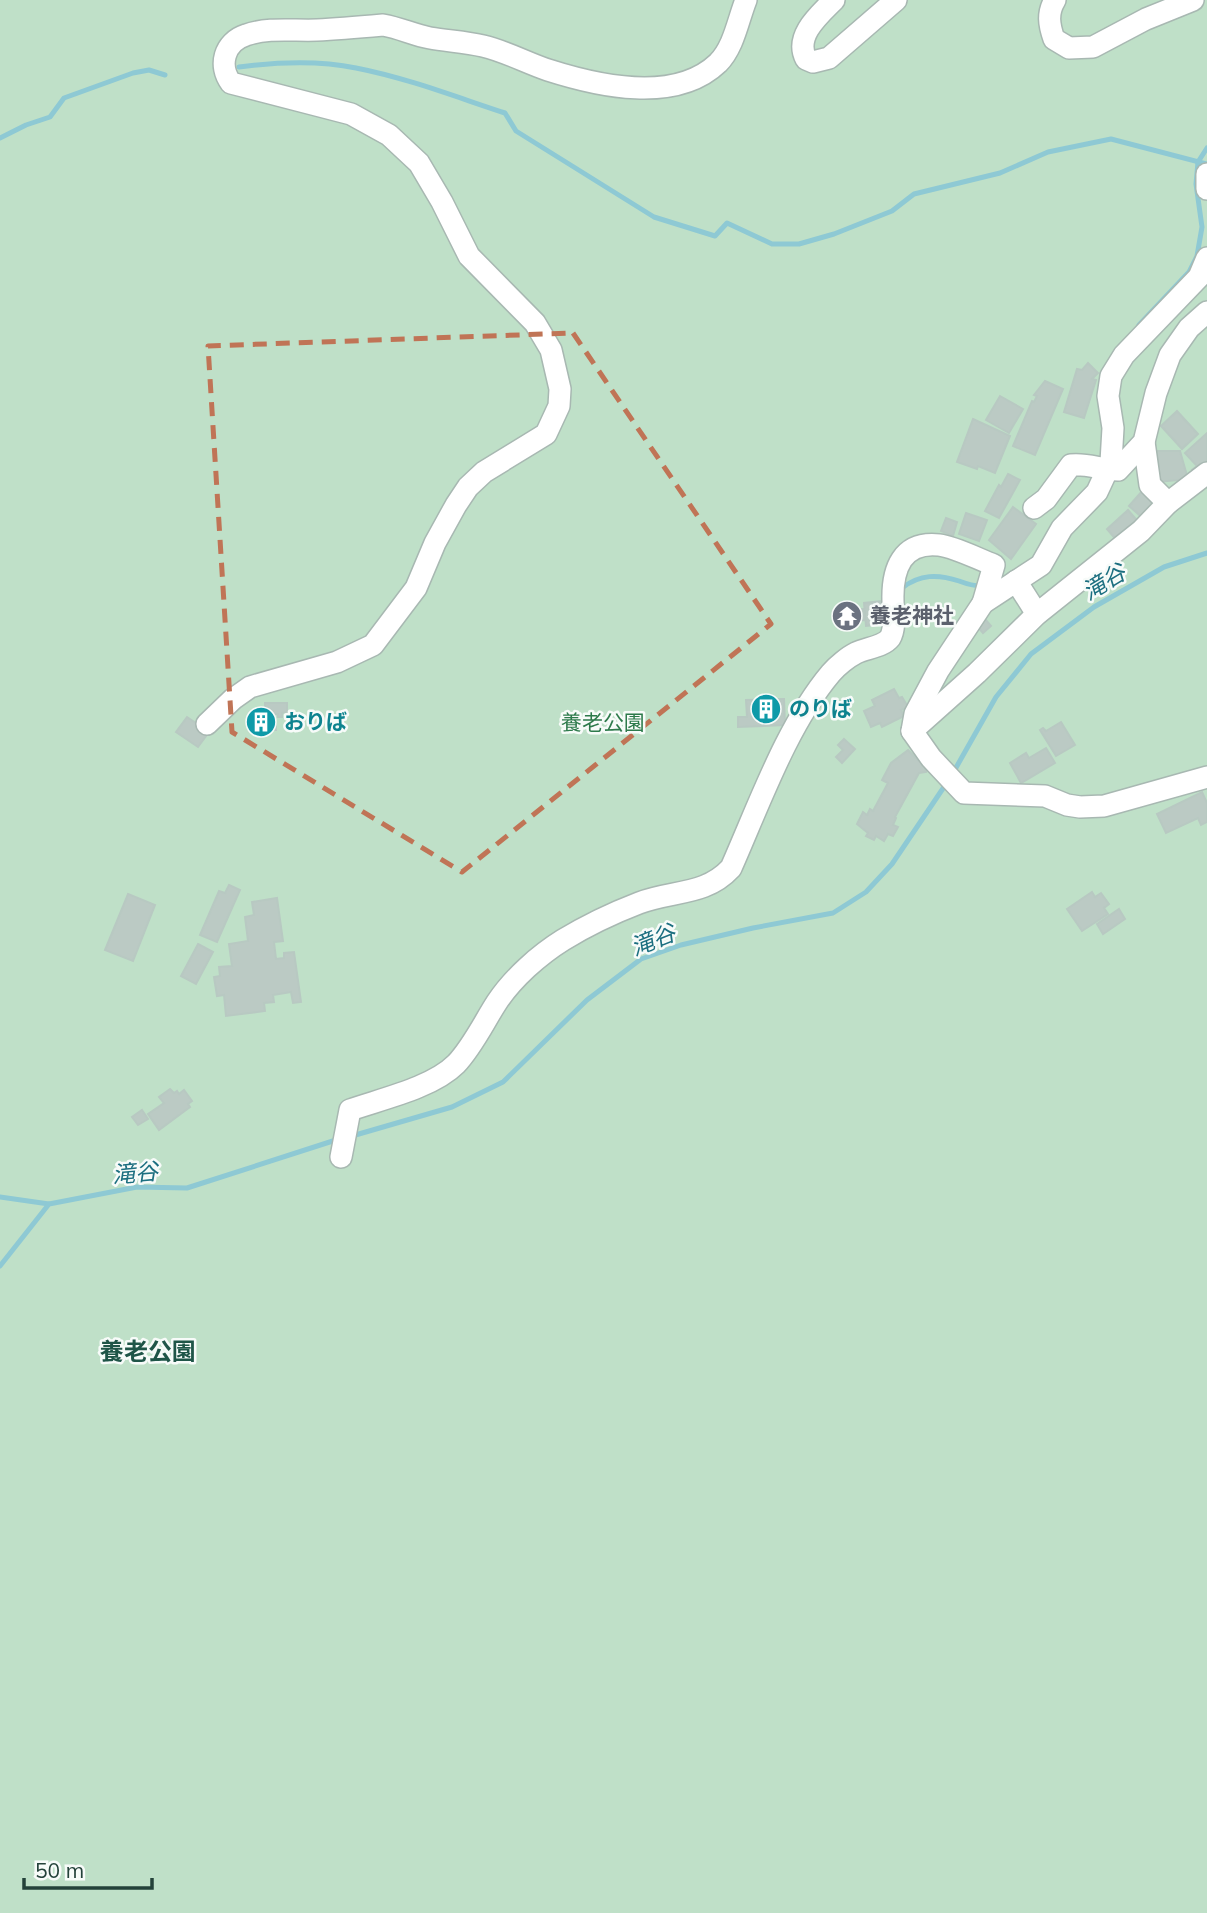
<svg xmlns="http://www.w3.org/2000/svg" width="1207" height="1913" viewBox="0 0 1207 1913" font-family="Mulish,'Noto Sans JP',sans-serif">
  <rect width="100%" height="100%" fill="#e6efeb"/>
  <rect fill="#bfe0c8" x="0" y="0" width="1207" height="1913"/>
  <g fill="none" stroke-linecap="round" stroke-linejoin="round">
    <g stroke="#8ec9d4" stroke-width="5">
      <path d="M 239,67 C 278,62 317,60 356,68 C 407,78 456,97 505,113 L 516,131 L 654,217 L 715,236 L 727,223 L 772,244 L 799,244 L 834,234 L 892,211 L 914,194 L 1000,173 L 1048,152 L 1111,139 L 1207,164"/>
      <polyline points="0,138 26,125 50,117 64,98 133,73 149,70 165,75"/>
      <polyline points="1139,325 1189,272 1197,256 1202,227 1196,184 1198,162 1207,148"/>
      <path d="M 902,588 C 920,574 938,574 959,581 C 967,584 973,586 981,586"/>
      <polyline points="953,773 996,697 1031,654 1094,607 1164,567 1207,553"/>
      <polyline points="352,1136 452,1107 503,1082 587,1000 641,959 681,945 753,928 833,913 866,892 892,864 948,781"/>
      <polyline points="0,1197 49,1204"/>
      <polyline points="0,1266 49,1204 137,1187 187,1188 339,1139"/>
    </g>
  </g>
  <g fill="#bbcac4" stroke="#b8c9c2" stroke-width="2">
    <polygon points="1088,363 1098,373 1092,379 1096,380 1084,418 1064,412 1077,369 1082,370"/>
    <polygon points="1045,381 1063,389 1035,455 1013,446 1032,401 1034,402 1037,396 1034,395"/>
    <polygon points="1000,396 1023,409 1009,433 986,420"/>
    <polygon points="1177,411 1198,434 1182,449 1161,426"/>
    <polygon points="973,419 1010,436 995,473 978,466 977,469 957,462"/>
    <polygon points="1207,433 1207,463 1195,474 1192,470 1197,466 1185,453"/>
    <polygon points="1154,451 1180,451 1188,479 1157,482"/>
    <polygon points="1008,474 1020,480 999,518 985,511 999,485 1001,487"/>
    <polygon points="1144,489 1159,503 1144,519 1129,506"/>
    <polygon points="1013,507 1036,524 1011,559 989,540"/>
    <polygon points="1128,510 1140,524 1119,543 1107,529"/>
    <polygon points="966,513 987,520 979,541 959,534"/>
    <polygon points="946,518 957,522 953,536 941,531"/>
    <polygon points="882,601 885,624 866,626 864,603"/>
    <polygon points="851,607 854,625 837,627 835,609"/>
    <polygon points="864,609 865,620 853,621 852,610"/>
    <polygon points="985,619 991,626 983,633 977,626"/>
    <polygon points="894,689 899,698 902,697 908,707 901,710 904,716 882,727 880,723 871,727 864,711 875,706 872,700"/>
    <polygon points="784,699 785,725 738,727 738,717 747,717 746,700"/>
    <polygon points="265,703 287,703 287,712 282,713 282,717 278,717 278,714 265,715"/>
    <polygon points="187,717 209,732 198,747 176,732"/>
    <polygon points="247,717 275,717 276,730 263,730 263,726 247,726"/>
    <polygon points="1061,722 1075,745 1056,756 1040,730 1043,728 1046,731"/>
    <polygon points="844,739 855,749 842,763 836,757 843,750 838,745"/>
    <polygon points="1046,748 1055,763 1021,783 1010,763 1026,753 1029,758"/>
    <polygon points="908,750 920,762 924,761 926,772 919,773 895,817 896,818 893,825 898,827 893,836 888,834 884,841 876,836 874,840 866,836 868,833 857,824 863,812 867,815 870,809 873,811 888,783 882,780 891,763"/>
    <polygon points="1202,792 1207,803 1207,822 1201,825 1198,818 1166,833 1157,814"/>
    <polygon points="229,885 240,890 217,942 200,935 219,891 225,893"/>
    <polygon points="1092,892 1095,897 1101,893 1109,904 1104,908 1108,914 1082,931 1067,909"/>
    <polygon points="128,894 155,905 133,961 105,950"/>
    <polygon points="277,898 283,941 274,942 276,959 284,958 284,953 294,952 301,1002 293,1003 291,992 273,995 274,1002 264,1003 265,1011 226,1016 224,995 217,996 214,977 220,976 219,967 232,966 229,944 248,941 245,917 254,915 252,902"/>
    <polygon points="1119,909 1125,919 1103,934 1097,924"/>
    <polygon points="198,944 213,952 196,984 181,976"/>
    <polygon points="170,1089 174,1093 177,1091 179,1094 184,1090 192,1101 188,1104 190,1107 159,1130 148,1114 164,1103 159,1097"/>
    <polygon points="142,1110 148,1119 138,1125 132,1117"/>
  </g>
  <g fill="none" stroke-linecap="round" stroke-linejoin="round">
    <g stroke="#a8b8b2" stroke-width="24">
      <g id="minor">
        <path d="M 834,0 C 819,15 794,36 806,59 L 813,62 L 829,58 L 896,0"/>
        <path d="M 1055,0 C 1047,13 1049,25 1054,39 L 1069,48 L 1093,47 L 1146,19 L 1193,0"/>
        <polyline points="1207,174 1207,189"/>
        <polyline points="1207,258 1199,277 1124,355 1111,376 1108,396 1113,428 1111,462 1097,492 1062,528 1041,565 983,603 938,671 915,714 912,731 931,758 964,793 1045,796 1067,805 1080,807 1104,806 1207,777"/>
        <polyline points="1144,442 1150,485 1168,503"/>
        <path d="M 1034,508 L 1046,499 L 1071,465 C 1088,463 1101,470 1118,470 L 1144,442 L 1156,393 L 1170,355 L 1189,328 L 1207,312"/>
        <polyline points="1016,581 1037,614"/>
        <path d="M 207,724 L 233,699 L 250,687 L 337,662 L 373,645 L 416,588 L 435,543 L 456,505 L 468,487 L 484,472 L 546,434 L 559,406 L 560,389 L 551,350 L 535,323 L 469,256 L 442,202 L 419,163 L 389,135 L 351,114 L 231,83 C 218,66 224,42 246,35 C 268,27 294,31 317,30 C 339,29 361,27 383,25 C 400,28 414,35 430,38 C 447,41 466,42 483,46 C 505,51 527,63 548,70 C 598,86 675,104 718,63 C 734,47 738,20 746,0"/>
        <polyline points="912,731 977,673 1037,614 1141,531 1168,503 1207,473"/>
        <path d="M 341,1157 L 350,1110 C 381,1099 432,1088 456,1064 C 473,1046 484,1022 497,1002 C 513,978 539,955 563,940 C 586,926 613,913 639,903 C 673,890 705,896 731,868 C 759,805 787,725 831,673 C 837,666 848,657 856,653 C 866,648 883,647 890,638 C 896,628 893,612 893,601 C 892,569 902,541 939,545 C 955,547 978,559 994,565 L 983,603"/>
      </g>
    </g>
    <use href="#minor" stroke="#fff" stroke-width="21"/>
  </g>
  <path fill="none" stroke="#c07456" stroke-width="5" stroke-dasharray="14 9" stroke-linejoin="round" d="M 573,333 L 771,624 L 462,872 L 232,732 L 208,346 Z"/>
  <defs>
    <g id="temple-disc" transform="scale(1.575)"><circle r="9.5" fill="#6b7280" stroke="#f7fbf9"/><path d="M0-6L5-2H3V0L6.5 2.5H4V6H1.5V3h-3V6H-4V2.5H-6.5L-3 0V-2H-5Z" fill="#fff"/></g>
    <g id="building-disc" transform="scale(1.575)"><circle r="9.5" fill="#0f9aa8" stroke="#f7fbf9"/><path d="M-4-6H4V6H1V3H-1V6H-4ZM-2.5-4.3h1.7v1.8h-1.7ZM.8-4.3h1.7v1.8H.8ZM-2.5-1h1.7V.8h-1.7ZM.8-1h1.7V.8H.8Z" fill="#fff"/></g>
  </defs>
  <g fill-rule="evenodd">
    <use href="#temple-disc" x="847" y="616"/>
    <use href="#building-disc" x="766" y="709"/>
    <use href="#building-disc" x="261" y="722"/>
  </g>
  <g text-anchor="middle" stroke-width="5" stroke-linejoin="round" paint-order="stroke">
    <g font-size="21" font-weight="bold" fill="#5b616d" stroke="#f7fbf9" text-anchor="start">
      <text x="870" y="623">養老神社</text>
    </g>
    <g font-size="21" font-weight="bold" fill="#0d838f" stroke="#f7fbf9" text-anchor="start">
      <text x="789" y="716">のりば</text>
      <text x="284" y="729">おりば</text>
    </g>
    <g font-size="21" fill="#2d7a4b" stroke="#f7fbf9">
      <text x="603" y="730">養老公園</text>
    </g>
    <g font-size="23" font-style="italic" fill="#1c6f80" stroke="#f7fbf9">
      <text transform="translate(1104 582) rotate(-31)" y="8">滝谷</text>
      <text transform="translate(653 940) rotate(-22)" y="8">滝谷</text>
      <text transform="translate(135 1173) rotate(-5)" y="8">滝谷</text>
    </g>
    <g font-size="24" font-weight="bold" fill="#1f5548" stroke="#f7fbf9">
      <text x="148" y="1360">養老公園</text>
    </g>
  </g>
  <path d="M24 1878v10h128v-10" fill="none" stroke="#24423a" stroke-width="3.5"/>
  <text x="35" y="1878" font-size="21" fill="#24423a" stroke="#f7fbf9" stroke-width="5" paint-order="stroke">50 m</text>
</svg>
